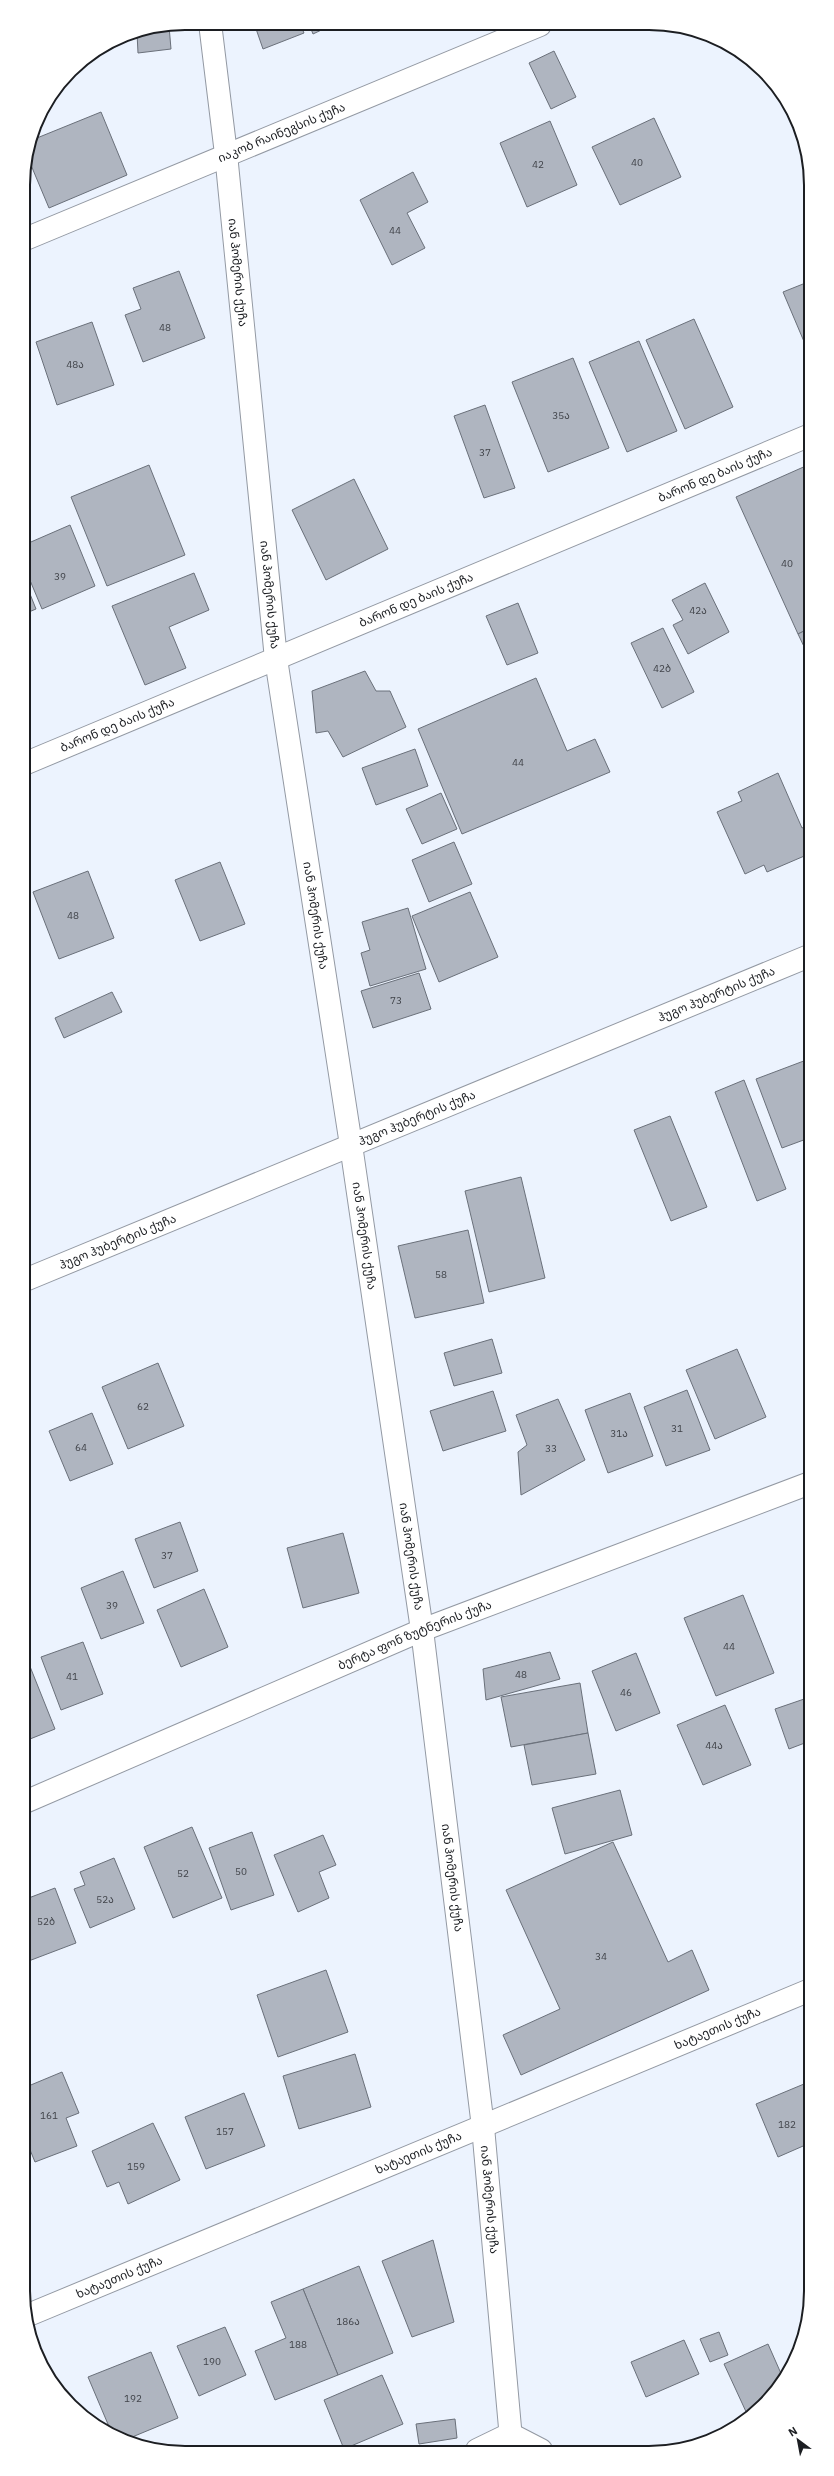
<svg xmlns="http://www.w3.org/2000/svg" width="834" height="2476" viewBox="0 0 834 2476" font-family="'IBM Plex Sans','Noto Sans Georgian',sans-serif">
  <rect width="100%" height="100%" fill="#ecf3fe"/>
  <g fill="#afb5c0" stroke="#6a707a">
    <polygon points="254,23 300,24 304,33 263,49"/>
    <polygon points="309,24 334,24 313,34"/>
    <polygon points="169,26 171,49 138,53 137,33"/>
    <polygon points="554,51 576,97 551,109 529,63"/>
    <polygon points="101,112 127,175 49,208 28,158 32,140"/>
    <polygon points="654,118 681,177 620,205 592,147"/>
    <polygon points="550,121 577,185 527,207 500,143"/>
    <polygon points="413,172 428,202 407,213 425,248 392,265 360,200"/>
    <polygon points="179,271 205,338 143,362 125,315 141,309 133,288"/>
    <polygon points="808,282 808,351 783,292"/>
    <polygon points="694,319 733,407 685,429 646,340"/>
    <polygon points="92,322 114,385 57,405 36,342"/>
    <polygon points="639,341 677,431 627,452 589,362"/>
    <polygon points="573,358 609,448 548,472 512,382"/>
    <polygon points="485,405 515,488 484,498 454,416"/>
    <polygon points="149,465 185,555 107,586 71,497"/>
    <polygon points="808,465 808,629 798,634 736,497"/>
    <polygon points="354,479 388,549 326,580 292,510"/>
    <polygon points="70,525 95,586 42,609 24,566 24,545"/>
    <polygon points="194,573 209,610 169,627 186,668 145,685 112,606"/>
    <polygon points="24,579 36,609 24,614"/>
    <polygon points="705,583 729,632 688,654 673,625 683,620 672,600"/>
    <polygon points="518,603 538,653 507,665 486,616"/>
    <polygon points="663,628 694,692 662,708 631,643"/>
    <polygon points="808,629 809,657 798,634"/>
    <polygon points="365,671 376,691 390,691 406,727 343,757 328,731 316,733 312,691"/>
    <polygon points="536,678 567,751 595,739 610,772 462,834 418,729"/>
    <polygon points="415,749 428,786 376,805 362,768"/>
    <polygon points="778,773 802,828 809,825 809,854 767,872 764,865 745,874 717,812 742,801 738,792"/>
    <polygon points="441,793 457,829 422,844 406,809"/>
    <polygon points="454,842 472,884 429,902 412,860"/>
    <polygon points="220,862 245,924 200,941 175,880"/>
    <polygon points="88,871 114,938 59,959 33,892"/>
    <polygon points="470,892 498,957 439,982 412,916"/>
    <polygon points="408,908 426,969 370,986 361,953 370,950 362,922"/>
    <polygon points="419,973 431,1009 373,1028 361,991"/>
    <polygon points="112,992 122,1012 64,1038 55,1018"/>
    <polygon points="809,1059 809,1138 782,1148 756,1079"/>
    <polygon points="744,1080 786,1189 757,1201 715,1092"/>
    <polygon points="670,1116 707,1207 671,1221 634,1130"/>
    <polygon points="521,1177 545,1278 489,1292 465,1191"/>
    <polygon points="468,1230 484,1303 415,1318 398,1246"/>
    <polygon points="492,1339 502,1373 454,1386 444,1353"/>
    <polygon points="737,1349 766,1417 715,1439 686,1370"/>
    <polygon points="158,1363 184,1426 128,1449 102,1387"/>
    <polygon points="687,1390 710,1450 666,1466 644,1407"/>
    <polygon points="493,1391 506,1431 443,1451 430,1411"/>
    <polygon points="630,1393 653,1456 608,1473 585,1410"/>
    <polygon points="558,1399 585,1460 521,1495 518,1452 527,1445 516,1415"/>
    <polygon points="92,1413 113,1464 70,1481 49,1431"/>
    <polygon points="180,1522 198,1571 154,1588 135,1539"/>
    <polygon points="343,1533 359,1593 303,1608 287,1548"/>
    <polygon points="123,1571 144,1623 101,1639 81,1588"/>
    <polygon points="204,1589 228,1647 181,1667 157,1610"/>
    <polygon points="743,1595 774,1673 716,1696 684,1618"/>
    <polygon points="83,1642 103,1694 61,1710 41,1657"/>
    <polygon points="550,1652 560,1679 486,1700 483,1669"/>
    <polygon points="636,1653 660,1713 616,1731 592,1671"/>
    <polygon points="25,1654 55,1729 25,1741"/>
    <polygon points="580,1683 588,1733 511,1747 501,1697"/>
    <polygon points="810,1697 810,1741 789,1749 775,1709"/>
    <polygon points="725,1705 751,1765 703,1785 677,1725"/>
    <polygon points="588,1733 596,1774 532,1785 524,1745"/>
    <polygon points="620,1790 632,1835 565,1854 552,1808"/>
    <polygon points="192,1827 222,1898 173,1918 144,1847"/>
    <polygon points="252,1832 274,1895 231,1910 209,1848"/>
    <polygon points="323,1835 336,1865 319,1872 329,1898 298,1912 274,1855"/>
    <polygon points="613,1842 668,1962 692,1950 709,1990 521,2075 503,2035 560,2009 506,1890"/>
    <polygon points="114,1858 135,1909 90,1928 74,1889 85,1885 80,1872"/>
    <polygon points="55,1888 76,1943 26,1962 26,1899"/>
    <polygon points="326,1970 348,2032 278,2057 257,1995"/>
    <polygon points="355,2054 371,2107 299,2129 283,2076"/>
    <polygon points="62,2072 79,2113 66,2118 77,2146 35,2162 26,2140 26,2087"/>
    <polygon points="804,2084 810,2100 810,2143 778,2157 756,2104"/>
    <polygon points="244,2093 265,2146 206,2169 185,2117"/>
    <polygon points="153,2123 180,2180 128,2204 119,2182 107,2187 92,2151"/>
    <polygon points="433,2240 454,2322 412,2337 382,2261"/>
    <polygon points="359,2266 393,2353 338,2375 303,2289"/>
    <polygon points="303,2289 338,2375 275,2400 255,2351 286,2338 271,2302"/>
    <polygon points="225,2327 246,2375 199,2396 177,2346"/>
    <polygon points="719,2332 728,2355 710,2362 700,2339"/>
    <polygon points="684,2340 699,2374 646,2397 631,2362"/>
    <polygon points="768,2344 783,2378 771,2398 748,2416 724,2364"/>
    <polygon points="151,2352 178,2418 125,2440 113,2436 88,2377"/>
    <polygon points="382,2375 403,2424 344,2449 324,2400"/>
    <polygon points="455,2419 457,2438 419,2444 416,2424"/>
  </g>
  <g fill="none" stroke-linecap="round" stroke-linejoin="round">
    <g stroke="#9399a3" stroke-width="24">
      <g id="minor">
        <path id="s1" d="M 210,23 L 226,154 L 276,659 L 351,1145 L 422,1630 L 483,2127 L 512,2450"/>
        <path id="s2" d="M 23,240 L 540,25"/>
        <path id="s3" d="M 24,764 L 808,436"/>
        <path id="s4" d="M 25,1280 L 809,956"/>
        <path id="s5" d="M 25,1802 L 422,1630 L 810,1483"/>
        <path id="s6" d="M 26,2316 L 810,1990"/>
        <polyline points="477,2450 510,2434 541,2450"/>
      </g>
    </g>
    <use href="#minor" stroke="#fff" stroke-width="22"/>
  </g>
  <g text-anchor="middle" stroke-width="3" stroke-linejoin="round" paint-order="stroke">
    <g font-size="10" fill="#41444a">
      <text x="637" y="166">40</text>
      <text x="538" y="168">42</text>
      <text x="395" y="234">44</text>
      <text x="165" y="331">48</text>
      <text x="75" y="368">48ა</text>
      <text x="561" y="419">35ა</text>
      <text x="485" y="456">37</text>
      <text x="787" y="567">40</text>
      <text x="60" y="580">39</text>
      <text x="698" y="614">42ა</text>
      <text x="662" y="672">42ბ</text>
      <text x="518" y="766">44</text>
      <text x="73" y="919">48</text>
      <text x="396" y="1004">73</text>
      <text x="441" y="1278">58</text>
      <text x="143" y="1410">62</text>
      <text x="677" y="1432">31</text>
      <text x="619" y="1437">31ა</text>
      <text x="81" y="1451">64</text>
      <text x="551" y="1452">33</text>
      <text x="167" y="1559">37</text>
      <text x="112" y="1609">39</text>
      <text x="729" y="1650">44</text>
      <text x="521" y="1678">48</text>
      <text x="72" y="1680">41</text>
      <text x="626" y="1696">46</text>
      <text x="714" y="1749">44ა</text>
      <text x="241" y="1875">50</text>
      <text x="183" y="1877">52</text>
      <text x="105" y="1903">52ა</text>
      <text x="46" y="1925">52ბ</text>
      <text x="601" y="1960">34</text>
      <text x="49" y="2119">161</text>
      <text x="787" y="2128">182</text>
      <text x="225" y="2135">157</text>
      <text x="136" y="2170">159</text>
      <text x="348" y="2325">186ა</text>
      <text x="298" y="2348">188</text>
      <text x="212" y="2365">190</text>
      <text x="133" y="2402">192</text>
    </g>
    <g font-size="12" fill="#1c1e22" stroke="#fff">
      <text dy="4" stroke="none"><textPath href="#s2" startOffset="280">იაკობ რაინეგსის ქუჩა</textPath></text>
      <text dy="4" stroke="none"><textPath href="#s1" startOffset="251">იან ჰომერის ქუჩა</textPath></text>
      <text dy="4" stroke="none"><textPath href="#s3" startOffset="749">ბარონ დე ბაის ქუჩა</textPath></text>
      <text dy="4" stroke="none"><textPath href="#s1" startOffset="575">იან ჰომერის ქუჩა</textPath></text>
      <text dy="4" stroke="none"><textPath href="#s3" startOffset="425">ბარონ დე ბაის ქუჩა</textPath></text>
      <text dy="4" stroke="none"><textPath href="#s3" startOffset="101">ბარონ დე ბაის ქუჩა</textPath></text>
      <text dy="4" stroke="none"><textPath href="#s1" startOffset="899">იან ჰომერის ქუჩა</textPath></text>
      <text dy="4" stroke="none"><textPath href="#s4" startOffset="748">ჰუგო ჰუბერტის ქუჩა</textPath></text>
      <text dy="4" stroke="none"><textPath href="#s4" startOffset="424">ჰუგო ჰუბერტის ქუჩა</textPath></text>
      <text dy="4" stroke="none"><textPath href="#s1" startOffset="1223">იან ჰომერის ქუჩა</textPath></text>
      <text dy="4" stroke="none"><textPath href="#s4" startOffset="100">ჰუგო ჰუბერტის ქუჩა</textPath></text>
      <text dy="4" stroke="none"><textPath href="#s1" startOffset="1547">იან ჰომერის ქუჩა</textPath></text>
      <text dy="4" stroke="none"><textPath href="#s5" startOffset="424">ბერტა ფონ ზუტნერის ქუჩა</textPath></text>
      <text dy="4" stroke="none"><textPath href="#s1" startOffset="1871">იან ჰომერის ქუჩა</textPath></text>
      <text dy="4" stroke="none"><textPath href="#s6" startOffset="749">ხატაეთის ქუჩა</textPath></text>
      <text dy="4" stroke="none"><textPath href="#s6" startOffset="425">ხატაეთის ქუჩა</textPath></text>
      <text dy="4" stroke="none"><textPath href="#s1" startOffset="2195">იან ჰომერის ქუჩა</textPath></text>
      <text dy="4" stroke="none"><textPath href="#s6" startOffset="101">ხატაეთის ქუჩა</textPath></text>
    </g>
  </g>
  <path d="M0 0H834V2476H0ZM185 30H649A155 155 0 0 1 804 185V2291A155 155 0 0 1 649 2446H185A155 155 0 0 1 30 2291V185A155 155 0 0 1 185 30Z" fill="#fff" fill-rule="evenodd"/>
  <path fill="none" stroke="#1c1e22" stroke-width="2" d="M185 30H649A155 155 0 0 1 804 185V2291A155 155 0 0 1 649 2446H185A155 155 0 0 1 30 2291V185A155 155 0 0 1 185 30Z"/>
  <g transform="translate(798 2440) rotate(328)" stroke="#ffffff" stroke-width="3" paint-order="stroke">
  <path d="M0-3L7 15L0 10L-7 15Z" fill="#1c1e22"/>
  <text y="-6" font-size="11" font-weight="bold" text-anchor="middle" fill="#1c1e22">N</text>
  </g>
</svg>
